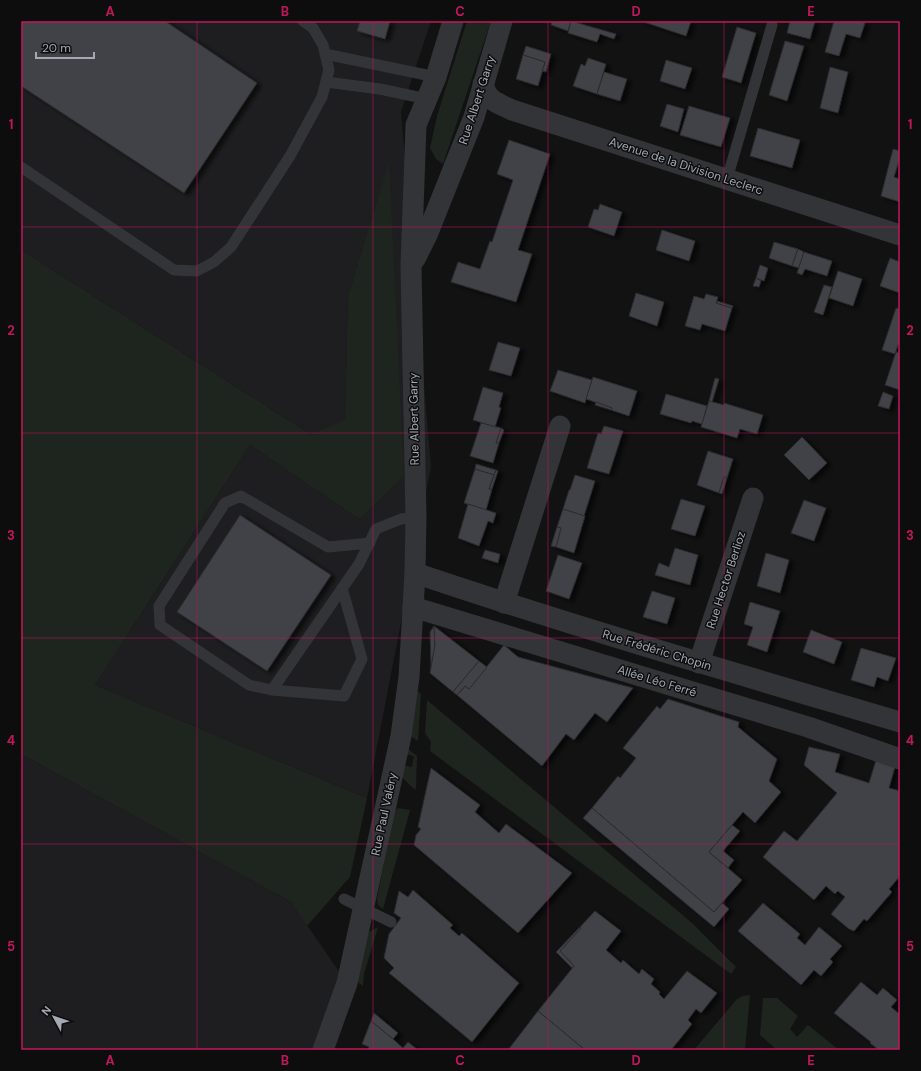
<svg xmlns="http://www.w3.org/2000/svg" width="921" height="1071" viewBox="0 0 921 1071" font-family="'DM Sans',sans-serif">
  <defs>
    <filter id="shadow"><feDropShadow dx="4.5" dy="2.5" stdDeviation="2" flood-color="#0009"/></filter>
  </defs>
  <rect width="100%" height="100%" fill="#121213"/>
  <g fill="#1e1e20">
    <polygon points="21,21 431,21 401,112 431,467 367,798 95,685 250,445 359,519 389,164 348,296 345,421 310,434 21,250"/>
    <polygon points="21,754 291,902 347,983 317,1050 21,1050"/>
  </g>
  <g fill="#1e251e">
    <polygon points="467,21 491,21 443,164 436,159 430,148 437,116"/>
    <polygon points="389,162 404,476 359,519 250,445 95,685 367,798 350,877 307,926 291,902 21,754 21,250 310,434 345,420 348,296"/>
    <polygon points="416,690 421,694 418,741 409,735"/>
    <polygon points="427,700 692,923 736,967 731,974 430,751 431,742 425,733"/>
    <polygon points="407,748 417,756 416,787 415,790 402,777 403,765 412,767 414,756 405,754"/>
    <polygon points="398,808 410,810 383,909 378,905 377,899 394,812"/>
    <polygon points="378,927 364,974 363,986 355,980 369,932"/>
    <polygon points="750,995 745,1050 694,1050 737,999 743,996"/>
    <polygon points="763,998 777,998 798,1016 790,1029 797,1037 808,1025 839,1050 777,1050 760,1035"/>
  </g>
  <g fill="#414246" stroke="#2c2c2f" filter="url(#shadow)">
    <polygon points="21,21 165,21 257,83 184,193 21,86"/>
    <polygon points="360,21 390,21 385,39 357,31"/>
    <polygon points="552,21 571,21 568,31 551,25"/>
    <polygon points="571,21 616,34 614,39 600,34 597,42 568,33"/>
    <polygon points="641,21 691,21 686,36"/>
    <polygon points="790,21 815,21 810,39 787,33"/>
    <polygon points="834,21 858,21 865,23 860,38 846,34 839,56 825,52"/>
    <polygon points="737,27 756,33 741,83 722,77"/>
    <polygon points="785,41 804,46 787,101 769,95"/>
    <polygon points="526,46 551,54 546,72 542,71 545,62 523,55"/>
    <polygon points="523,55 545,62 538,86 516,79"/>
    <polygon points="588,58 606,64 597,94 573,86 581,64 585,66"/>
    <polygon points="666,60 692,68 685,89 660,81"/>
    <polygon points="830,67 848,72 838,113 820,108"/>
    <polygon points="604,72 627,79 620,101 597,94"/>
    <polygon points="667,104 684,109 678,132 660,126"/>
    <polygon points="689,106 730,118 721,147 680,135"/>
    <polygon points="758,128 800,140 792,168 750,156"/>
    <polygon points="509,140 550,154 518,250 532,254 516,302 451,282 458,262 480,269 490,241 492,242 513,180 497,174"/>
    <polygon points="893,149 900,151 900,157 894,177 900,179 900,202 881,196"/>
    <polygon points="600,204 622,212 614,236 588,227 594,209 598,210"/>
    <polygon points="662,230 695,241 689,261 656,250"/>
    <polygon points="774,242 798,249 792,266 769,258"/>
    <polygon points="798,249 804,252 799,268 792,266"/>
    <polygon points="804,252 832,261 827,276 805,269 802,275 797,273"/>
    <polygon points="890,258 900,262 900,293 880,286"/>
    <polygon points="760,265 768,268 764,281 756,278"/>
    <polygon points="838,271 862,279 853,306 829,298"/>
    <polygon points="756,278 761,281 759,287 753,286"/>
    <polygon points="824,285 832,287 823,315 814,312"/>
    <polygon points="636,293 664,302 657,326 629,316"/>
    <polygon points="706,294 718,297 716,303 732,308 725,331 702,324 700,330 685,326 694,296 704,299"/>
    <polygon points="717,301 733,306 732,308 716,303"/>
    <polygon points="896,308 900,309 900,339 895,354 882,350"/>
    <polygon points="498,342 520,348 511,376 489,370"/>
    <polygon points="896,352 900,353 900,390 885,385"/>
    <polygon points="558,370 592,380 585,403 550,391"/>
    <polygon points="593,377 637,391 629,416 611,410 612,408 586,399"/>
    <polygon points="715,378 719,379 712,402 709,401"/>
    <polygon points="483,387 503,393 499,407 501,408 495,427 473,420"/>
    <polygon points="883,392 893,396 889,409 878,406"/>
    <polygon points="666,394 707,406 702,424 692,421 691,423 660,414"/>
    <polygon points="709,401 724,405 724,403 763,415 757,434 740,429 737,438 701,427"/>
    <polygon points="596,402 612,408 611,410 595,405"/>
    <polygon points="481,423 501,428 496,443 499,443 493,463 470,456"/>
    <polygon points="604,426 623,431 609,474 587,468 598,433 601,434"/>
    <polygon points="501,428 504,430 499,443 496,443"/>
    <polygon points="802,437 827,463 809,480 784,455"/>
    <polygon points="708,451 733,459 727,478 724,477 719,493 697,485"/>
    <polygon points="476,464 496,470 494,475 475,469"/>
    <polygon points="475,469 494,475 489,489 492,489 486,510 464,503"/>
    <polygon points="496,470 498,471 492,489 489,489"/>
    <polygon points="575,475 595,481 584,516 563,509 569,490 570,490"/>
    <polygon points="724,477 727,478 722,494 719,493"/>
    <polygon points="681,499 705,506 695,536 671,529"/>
    <polygon points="804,500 826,508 814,541 791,533"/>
    <polygon points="468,504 496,513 493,523 488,521 479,546 458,538"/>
    <polygon points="563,509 585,516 574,553 556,547 561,528 557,527"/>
    <polygon points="240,515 331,575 267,671 177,612"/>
    <polygon points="557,527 561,528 556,547 551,546"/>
    <polygon points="675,548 698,555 690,585 655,575 659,563 669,567"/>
    <polygon points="485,550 500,554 498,563 482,558"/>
    <polygon points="766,553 789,560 780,593 757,586"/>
    <polygon points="558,555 582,563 569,599 546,591"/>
    <polygon points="652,591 675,598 667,624 643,617"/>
    <polygon points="750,602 780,611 767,652 747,645 753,627 744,624"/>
    <polygon points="434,626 435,645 431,667 430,632"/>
    <polygon points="434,626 479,661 453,692 430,673 435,645"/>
    <polygon points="811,630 842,642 834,664 803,652"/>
    <polygon points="504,645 518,657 633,688 607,722 595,713 574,740 566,734 542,766 457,695 465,686 469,689"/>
    <polygon points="861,648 896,658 888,681 877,677 874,687 851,680"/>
    <polygon points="479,661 487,667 469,689 465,686 457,695 453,692"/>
    <polygon points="668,699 739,722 738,727 777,759 769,781 781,792 755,823 743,812 709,852 742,880 714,912 592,808 618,776 620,778 636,758 623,748 657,706 660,709"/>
    <polygon points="809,747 840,754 835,772 869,783 877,757 896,763 889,788 900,791 900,876 889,889 892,892 867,921 864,919 854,931 849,929 831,914 845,897 838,891 835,894 826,886 814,900 763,857 784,831 797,841 837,793 804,765"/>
    <polygon points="431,768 480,805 475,812 499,833 506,824 572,873 518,933 414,845 416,835 421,829 418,827"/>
    <polygon points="592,808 714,912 722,903 729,909 714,927 583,818"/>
    <polygon points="732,825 740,831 723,851 734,860 728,868 709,852"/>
    <polygon points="413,890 453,925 450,928 459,936 462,933 519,983 472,1042 389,973 394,968 384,958 389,934 401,918 394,913 399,891 408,897"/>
    <polygon points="763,903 800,934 797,938 805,945 819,927 842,946 830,959 833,962 821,976 814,970 801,985 738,931"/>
    <polygon points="595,911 621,931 606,950 621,963 623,960 639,974 642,969 654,979 651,984 660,992 659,994 664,999 687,971 717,993 701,1013 696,1009 688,1020 692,1024 671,1050 585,1050 538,1011 574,966 560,951 581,928 580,927"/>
    <polygon points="580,927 581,928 560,951 574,966 572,968 556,952"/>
    <polygon points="861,982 877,995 883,988 897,1000 891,1007 898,1013 900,1011 900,1050 879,1050 870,1043 871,1042 834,1013"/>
    <polygon points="538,1011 585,1050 508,1050"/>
    <polygon points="374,1013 398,1033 393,1039 371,1021"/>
    <polygon points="371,1021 393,1039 405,1050 367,1050 369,1047 362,1044"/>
    <polygon points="408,1042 418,1050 405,1050 403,1048"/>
  </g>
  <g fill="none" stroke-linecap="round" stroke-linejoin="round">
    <g stroke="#333438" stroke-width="11">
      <polyline points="325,54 436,77"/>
      <polyline points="326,82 380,89 427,99"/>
      <polyline points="21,167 174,270 197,271 214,262 231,247 290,156 322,97 329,70 323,45 313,28 303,21"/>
      <polyline points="727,179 772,25"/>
      <path d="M 370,543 L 328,547 L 241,496 L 225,503 L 159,606 L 160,625 L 249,685 L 272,690 L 359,564 C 365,552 370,541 376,529 L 401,519 L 416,517"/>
      <polyline points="272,690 344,696 362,659 342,588"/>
      <polyline points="344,899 391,922"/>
    </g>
    <g stroke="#333438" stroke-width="21">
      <path d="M 483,84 C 488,102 496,102 512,110 L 900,235"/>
      <polyline points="415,259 427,235 474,117 502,21"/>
      <path d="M 415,573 C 575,627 738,674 900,722"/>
      <polyline points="504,603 560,426"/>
      <polyline points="413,607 808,727 900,759"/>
      <polyline points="699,663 753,498"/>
      <polyline points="323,1050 347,983 401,736 409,677 415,573 416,517 411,266 416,125 436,77 453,21"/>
    </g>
  </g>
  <path fill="none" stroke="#c2185b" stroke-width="1" stroke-opacity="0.55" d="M 197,21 L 197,1050M 373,21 L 373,1050M 548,21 L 548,1050M 724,21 L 724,1050M 21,227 L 900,227M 21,433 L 900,433M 21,638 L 900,638M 21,844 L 900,844"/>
  <g text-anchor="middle" stroke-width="3" stroke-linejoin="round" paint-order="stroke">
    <g font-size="12" fill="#a4aab3" stroke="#0d0d0e">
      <text transform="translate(477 100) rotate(-72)" y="4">Rue Albert Garry</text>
      <text transform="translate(686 166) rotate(18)" y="4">Avenue de la Division Leclerc</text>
      <text transform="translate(414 419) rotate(-91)" y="4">Rue Albert Garry</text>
      <text transform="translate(726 580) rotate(-72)" y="4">Rue Hector Berlioz</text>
      <text transform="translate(657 650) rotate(17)" y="4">Rue Frédéric Chopin</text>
      <text transform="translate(657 681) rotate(17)" y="4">Allée Léo Ferré</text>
      <text transform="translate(384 814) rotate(-78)" y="4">Rue Paul Valéry</text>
    </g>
  </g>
  <rect width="921" height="1071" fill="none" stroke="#0d0d0e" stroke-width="44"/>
  <g transform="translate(54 1017) rotate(310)" stroke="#0d0d0e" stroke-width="3" paint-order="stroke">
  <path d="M0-3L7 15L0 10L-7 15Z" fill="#a4aab3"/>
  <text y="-6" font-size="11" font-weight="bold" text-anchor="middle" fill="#a4aab3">N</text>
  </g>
  <path d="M36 52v6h58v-6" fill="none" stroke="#a4aab3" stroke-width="2"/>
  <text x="42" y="52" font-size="12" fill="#a4aab3" stroke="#0d0d0e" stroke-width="3" paint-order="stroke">20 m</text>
  <rect x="22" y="22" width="877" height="1027" fill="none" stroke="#c2185b" stroke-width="1.5"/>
  <g font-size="13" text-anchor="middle" font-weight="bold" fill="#c2185b">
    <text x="110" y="16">A</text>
    <text x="285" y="16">B</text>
    <text x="460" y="16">C</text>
    <text x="636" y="16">D</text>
    <text x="811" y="16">E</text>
    <text x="11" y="129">1</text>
    <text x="910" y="129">1</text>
    <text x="11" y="335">2</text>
    <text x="910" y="335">2</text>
    <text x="11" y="540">3</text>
    <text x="910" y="540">3</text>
    <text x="11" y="745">4</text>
    <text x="910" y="745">4</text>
    <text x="11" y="951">5</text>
    <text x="910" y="951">5</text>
    <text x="110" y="1065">A</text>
    <text x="285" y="1065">B</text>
    <text x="460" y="1065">C</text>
    <text x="636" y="1065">D</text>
    <text x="811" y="1065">E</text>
  </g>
</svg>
